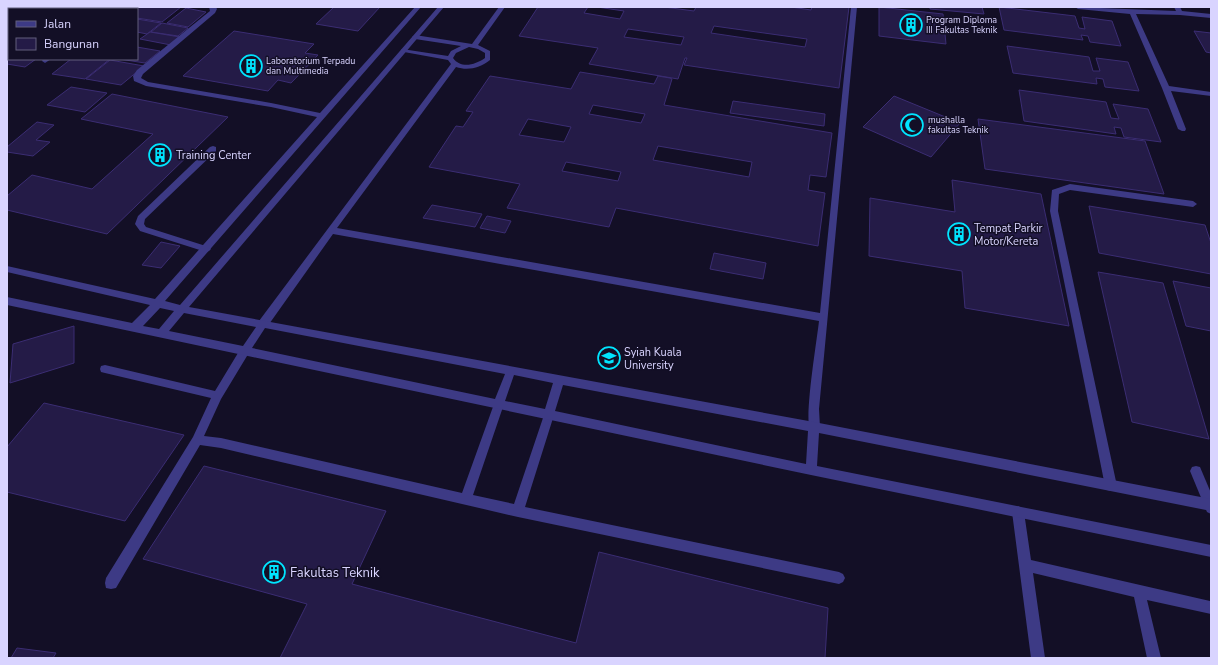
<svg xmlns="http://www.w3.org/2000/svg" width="1218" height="665" viewBox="0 0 1218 665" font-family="'Nunito Sans',sans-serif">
  <rect width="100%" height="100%" fill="#130f26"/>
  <g fill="#241b47" stroke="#3b2d73" fill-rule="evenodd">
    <polygon points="13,7 54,7 47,9 13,9"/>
    <polygon points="138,7 181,7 162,22 137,18 137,9 135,9"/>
    <polygon points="334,7 380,7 358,31 316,24"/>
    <path d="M 538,7 L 588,7 L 584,13 L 620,19 L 624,11 L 597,7 L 664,7 L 694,11 L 696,7 L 791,7 L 811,10 L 812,7 L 849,7 L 839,88 L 684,65 L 687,58 L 685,58 L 678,79 L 589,64 L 598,48 L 519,36 ZM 714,26 L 807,39 L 805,47 L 711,33 ZM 628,29 L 684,37 L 681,45 L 624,37 Z"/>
    <polygon points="879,7 943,14 946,44 879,36"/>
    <polygon points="930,7 982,7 984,14 930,9"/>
    <polygon points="999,7 1075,16 1079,28 1085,29 1082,17 1112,21 1121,46 1090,42 1088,36 1081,35 1083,40 1004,30"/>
    <polygon points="186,8 206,12 188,27 167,23"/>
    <polygon points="137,19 161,23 147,34 137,32"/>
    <polygon points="162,23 188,28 178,36 151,32"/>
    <polygon points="234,31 314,44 305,53 318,55 291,83 278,80 268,91 183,76"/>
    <polygon points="1194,31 1211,33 1211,53 1206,52"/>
    <polygon points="150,32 180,37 171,45 140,39"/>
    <polygon points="1007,46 1089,57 1093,71 1100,71 1096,58 1128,62 1139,91 1105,87 1103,79 1096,78 1097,84 1013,73"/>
    <polygon points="137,47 160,51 145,63 119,59 137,59"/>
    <polygon points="9,55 9,59 36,59 25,67 7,64 7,56"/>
    <polygon points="71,59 110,59 85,79 52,74"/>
    <polygon points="110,60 144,66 121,85 86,79"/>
    <path d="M 580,72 L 654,84 L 658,76 L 670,78 L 672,79 L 664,105 L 832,133 L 826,177 L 810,175 L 808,190 L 825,193 L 818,246 L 616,208 L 609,227 L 507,208 L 520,184 L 429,167 L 456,126 L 463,127 L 473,112 L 466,111 L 490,76 L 571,89 ZM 593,105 L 645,114 L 641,123 L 589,114 ZM 528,119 L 571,127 L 564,142 L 519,135 ZM 658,146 L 752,162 L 749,177 L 653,160 ZM 566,162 L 621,172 L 618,181 L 562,171 Z"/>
    <polygon points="71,87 107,93 85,112 47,105"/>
    <polygon points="1019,90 1106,102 1111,118 1119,119 1113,104 1148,109 1161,142 1124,137 1121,128 1114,127 1116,134 1024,121"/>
    <polygon points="112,94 228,117 107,234 7,210 7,196 32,175 92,189 153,134 81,119"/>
    <polygon points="894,96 960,123 931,157 863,127"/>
    <polygon points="733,101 825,114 824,126 730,113"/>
    <polygon points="978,119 1145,141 1164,194 985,169"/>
    <polygon points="37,122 54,125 36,140 50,142 33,156 7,152 7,147"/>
    <polygon points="952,180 1041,194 1069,326 965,308 962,271 869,256 870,198 955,212"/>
    <polygon points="432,205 482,214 475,227 423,218"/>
    <polygon points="1089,206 1205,225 1211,243 1211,274 1099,253"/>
    <polygon points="487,216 511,221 505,233 480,228"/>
    <polygon points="161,242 180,246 161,268 142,265"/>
    <polygon points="714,253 766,263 763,279 710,269"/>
    <polygon points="1098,272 1163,283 1209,439 1132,422"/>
    <polygon points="1173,281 1211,288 1211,331 1186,326"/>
    <polygon points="74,326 74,363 10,383 13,344"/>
    <polygon points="44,403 184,435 125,521 7,492 7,447"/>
    <polygon points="204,466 386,511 352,584 576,643 599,552 828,608 825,658 280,658 307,604 143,559"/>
    <polygon points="17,648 56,653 53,658 11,658"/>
  </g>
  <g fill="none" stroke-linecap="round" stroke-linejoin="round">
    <g fill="#3d3a85" fill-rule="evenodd">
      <path d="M 499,7 L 505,7 L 478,45 L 490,51 L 490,60 C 480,68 468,71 456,67 L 337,228 L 820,313 L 851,7 L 857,7 L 819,409 L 820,427 L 818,430 L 814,432 L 810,430 C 804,417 817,340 819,321 L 333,234 L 267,327 L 259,327 L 258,324 L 259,321 L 451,64 L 448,60 L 404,52 L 401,50 L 402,49 L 448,56 L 451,51 L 461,46 L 415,39 L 412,37 L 415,35 L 472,44 ZM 469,47 L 478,49 L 485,53 L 485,58 C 475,65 461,69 453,58 L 456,53 Z"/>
      <polygon points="1075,7 1176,11 1174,7 1180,7 1182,11 1211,14 1211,18 1180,15 1136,14 1169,86 1211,92 1211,96 1171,91 1186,129 1185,131 1182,131 1178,129 1162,88 1130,14 1078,9"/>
      <polygon points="213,146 216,147 216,151 145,219 144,224 146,227 209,247 211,249 209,251 206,252 140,231 135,224 138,216 210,147"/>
      <polygon points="1070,184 1193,201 1197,204 1193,207 1070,190 1059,194 1058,211 1117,486 1115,490 1111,491 1107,490 1105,486 1050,211 1052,190"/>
      <polygon points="245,347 249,348 250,351 221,399 204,436 221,438 462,493 494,404 495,401 499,399 503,401 504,404 473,495 514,504 544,415 545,412 549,410 553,412 554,415 525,507 839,572 843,574 845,578 843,582 839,584 518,517 221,448 200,445 116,588 111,589 106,588 105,583 106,578 193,437 211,398 105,373 101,372 100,369 101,366 105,365 215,391 241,348"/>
      <polygon points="1196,466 1200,467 1211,493 1211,514 1207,512 1190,471 1192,467"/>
      <polygon points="1018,506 1022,508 1024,512 1031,560 1210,601 1211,614 1147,600 1161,658 1147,658 1134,597 1033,573 1045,658 1031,658 1012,512 1014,508"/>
    </g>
    <g fill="#3d3a85" fill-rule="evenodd">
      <polygon points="115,7 122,7 120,9 113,9"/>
      <path d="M 209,7 L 216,7 L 217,9 L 215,13 L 143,74 L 141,78 L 148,82 L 271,103 L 320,113 L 415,7 L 421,7 L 165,301 L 180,305 L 438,7 L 444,7 L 189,307 L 814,422 L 1211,499 L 1211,511 L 819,433 L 817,466 L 1211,545 L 1211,557 L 811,475 L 7,305 L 7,297 L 132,323 L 150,305 L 7,272 L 7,266 L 155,299 L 317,117 L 271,107 L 146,86 L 134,81 L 133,76 L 137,70 L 210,11 ZM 160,308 L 174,311 L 159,329 L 143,326 ZM 184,313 L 256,327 L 243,346 L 169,331 ZM 265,328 L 505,374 L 495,399 L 252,348 ZM 514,375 L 553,383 L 545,409 L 505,401 ZM 563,385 L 808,431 L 806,464 L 555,411 Z"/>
      <polygon points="43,59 51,59 45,63 42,61"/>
    </g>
  </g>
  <defs>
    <g id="building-ring" transform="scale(1.15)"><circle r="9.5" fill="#130f26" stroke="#00e5ff" stroke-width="1.5"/><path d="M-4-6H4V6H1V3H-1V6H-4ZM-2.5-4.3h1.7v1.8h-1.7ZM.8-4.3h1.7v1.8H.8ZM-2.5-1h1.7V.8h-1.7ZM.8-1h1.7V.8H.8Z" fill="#00e5ff"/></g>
    <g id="mosque-ring" transform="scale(1.15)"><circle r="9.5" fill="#130f26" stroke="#00e5ff" stroke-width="1.5"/><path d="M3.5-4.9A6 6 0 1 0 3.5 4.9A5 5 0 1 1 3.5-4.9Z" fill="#00e5ff"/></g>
    <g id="university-ring" transform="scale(1.15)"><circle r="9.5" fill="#130f26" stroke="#00e5ff" stroke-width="1.5"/><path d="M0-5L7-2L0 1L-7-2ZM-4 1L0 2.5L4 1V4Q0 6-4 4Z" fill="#00e5ff"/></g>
  </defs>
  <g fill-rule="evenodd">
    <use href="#building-ring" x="911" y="25"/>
    <use href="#building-ring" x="251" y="66"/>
    <use href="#mosque-ring" x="912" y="125"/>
    <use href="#building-ring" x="160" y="155"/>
    <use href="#building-ring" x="959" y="234"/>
    <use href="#university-ring" x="609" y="358"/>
    <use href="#building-ring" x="274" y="572"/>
  </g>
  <g text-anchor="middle" stroke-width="3" stroke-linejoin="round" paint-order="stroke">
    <g font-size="9" fill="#d9d4ff" stroke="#130f26" text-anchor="start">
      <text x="926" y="23">Program Diploma<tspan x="926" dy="10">III Fakultas Teknik</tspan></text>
      <text x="266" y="64">Laboratorium Terpadu<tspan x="266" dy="10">dan Multimedia</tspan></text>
      <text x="928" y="123">mushalla<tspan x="928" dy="10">fakultas Teknik</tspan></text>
    </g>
    <g font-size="11" fill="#d9d4ff" stroke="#130f26" text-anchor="start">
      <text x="176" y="159">Training Center</text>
      <text x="974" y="232">Tempat Parkir<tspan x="974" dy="13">Motor/Kereta</tspan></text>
      <text x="624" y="356">Syiah Kuala<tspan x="624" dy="13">University</tspan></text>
    </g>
    <g font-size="13" fill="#d9d4ff" stroke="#130f26" text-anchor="start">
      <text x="290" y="577">Fakultas Teknik</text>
    </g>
  </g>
  <rect width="1218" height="665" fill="none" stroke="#d9d4ff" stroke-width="16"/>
  <rect x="8" y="8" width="130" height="52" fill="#130f26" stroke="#625e7d"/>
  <rect x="16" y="21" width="20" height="6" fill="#3d3a85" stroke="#625e7d"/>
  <text x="44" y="28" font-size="12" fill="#d9d4ff">Jalan</text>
  <rect x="16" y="38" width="20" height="12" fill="#241b47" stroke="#625e7d"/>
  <text x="44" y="48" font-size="12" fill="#d9d4ff">Bangunan</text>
</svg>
